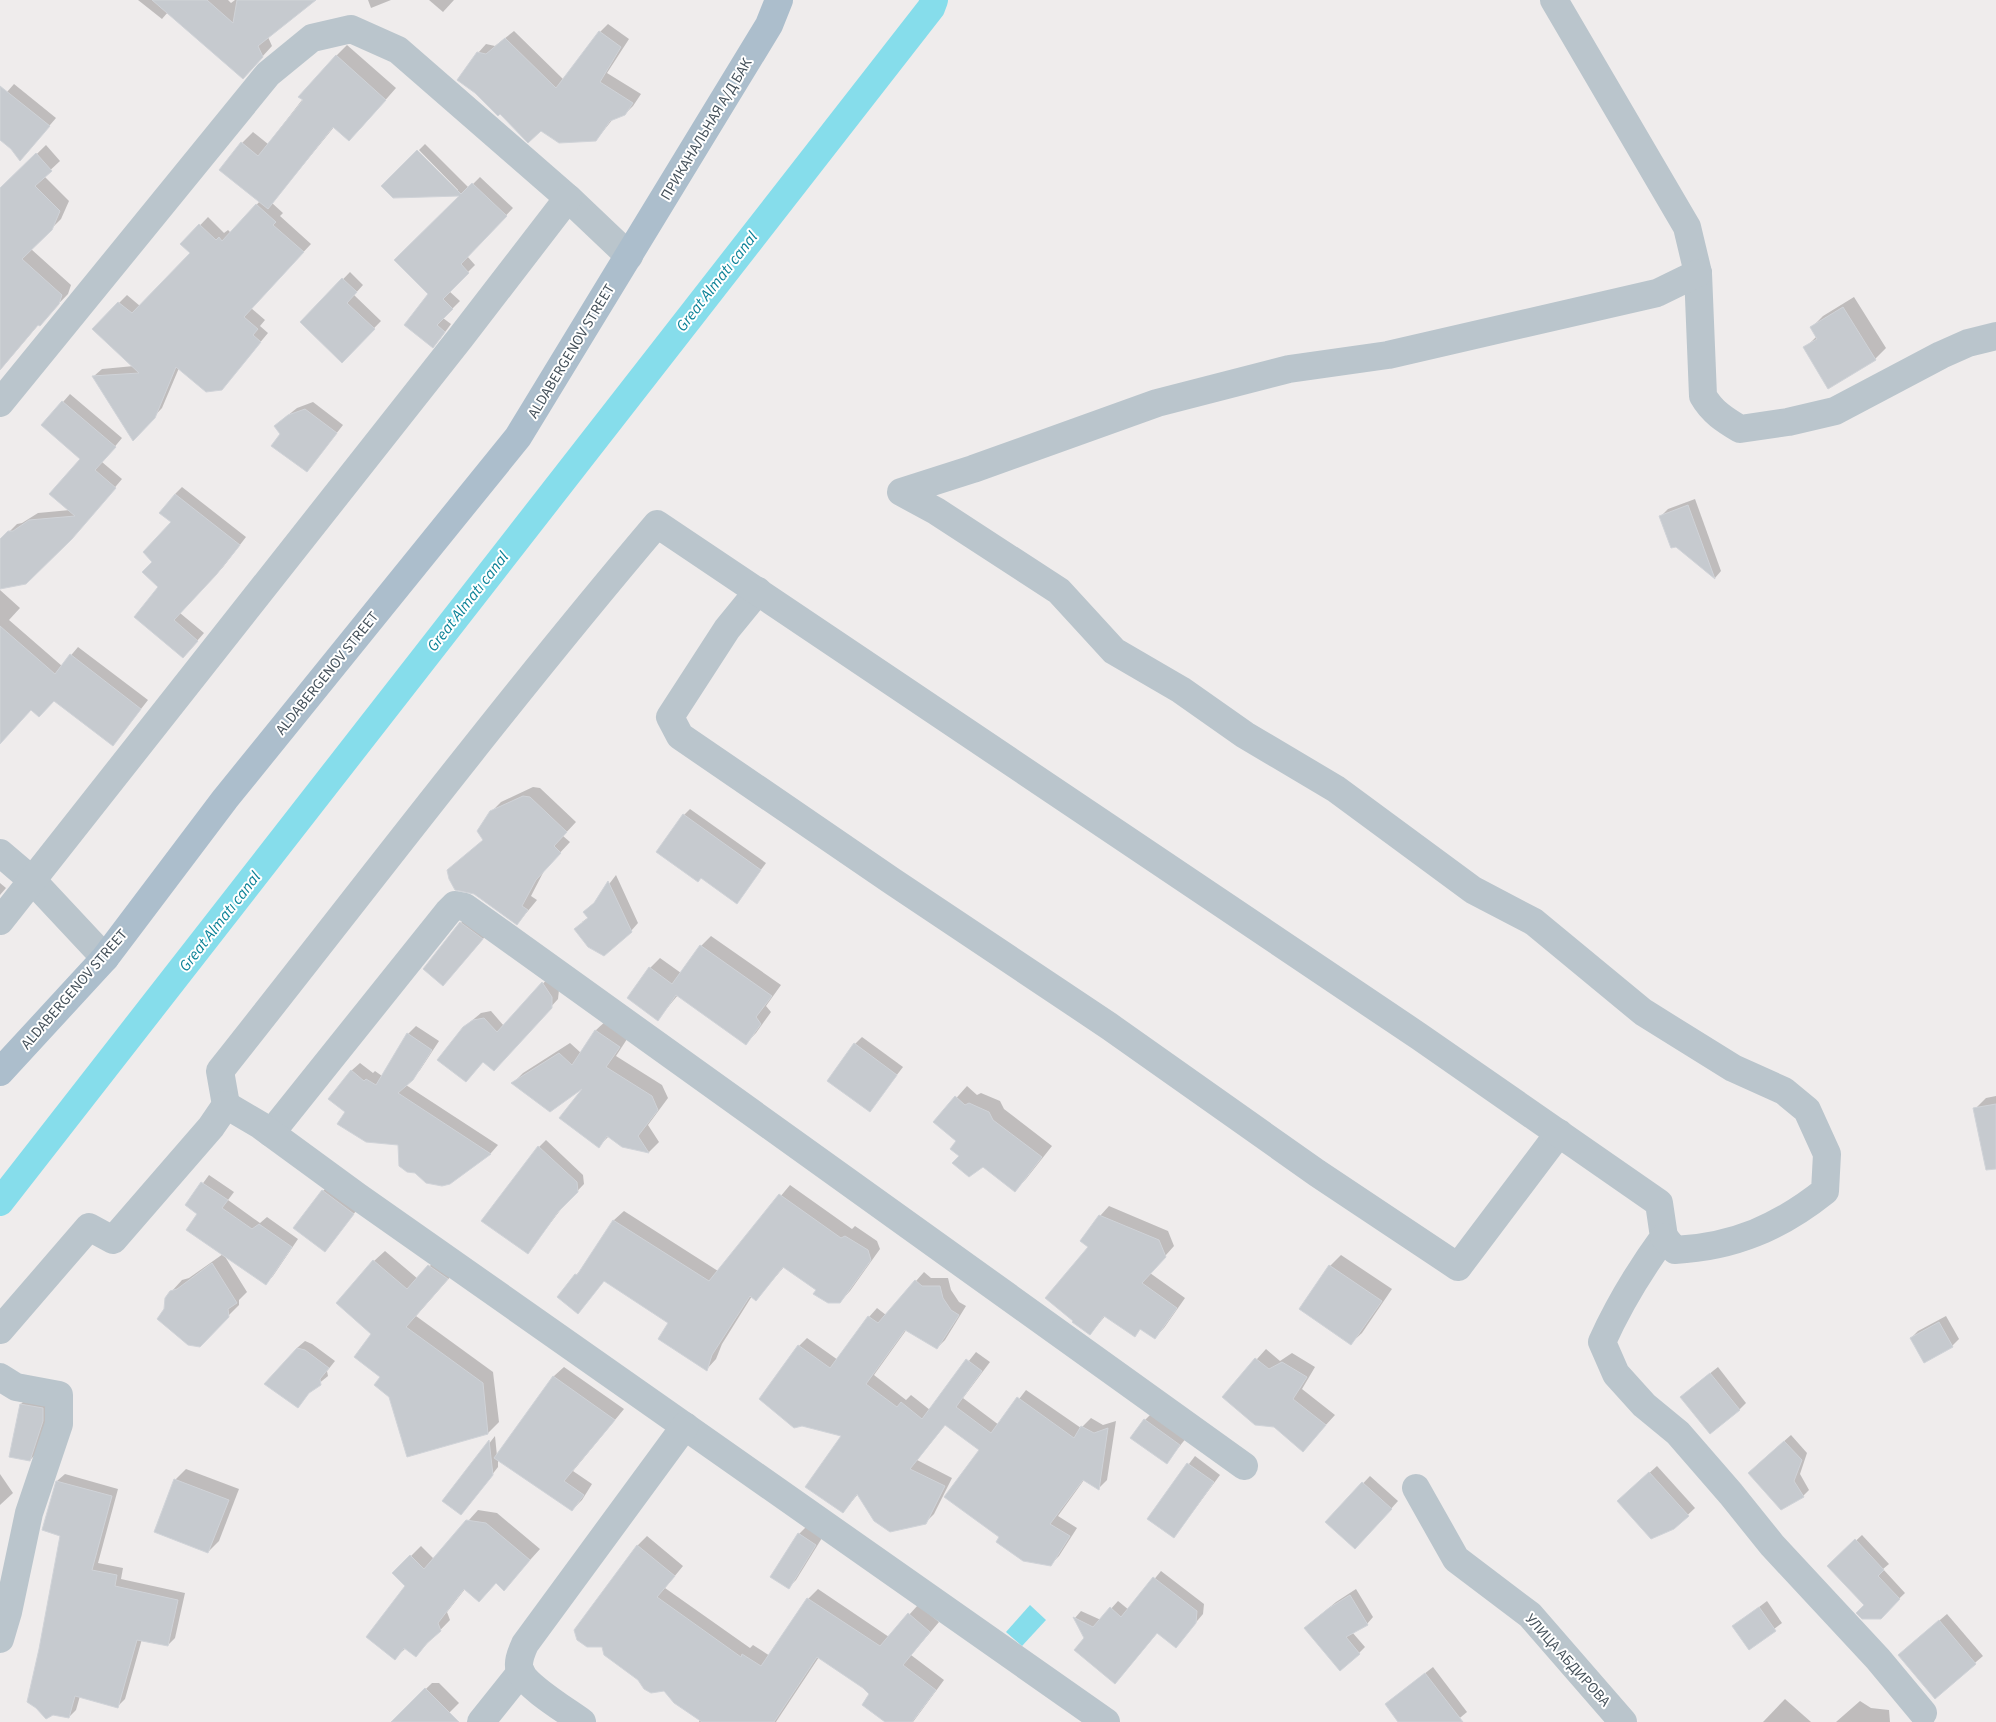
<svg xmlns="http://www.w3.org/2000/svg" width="1996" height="1722" viewBox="0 0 1996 1722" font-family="'Source Sans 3',sans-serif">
  <rect width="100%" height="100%" fill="#efecec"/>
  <polygon fill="#86ddeb" points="1030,1605 1046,1620 1022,1646 1006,1632"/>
  <g fill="#0003">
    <polygon points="138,0 228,0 231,3 235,0 314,0 268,37 272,46 252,68 168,12 162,19"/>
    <polygon points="368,0 391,0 371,8"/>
    <polygon points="429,0 454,0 443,12"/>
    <polygon points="608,24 629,39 607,73 641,94 633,106 625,114 613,119 596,140 478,53 486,44 495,46 514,31 564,80 600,32"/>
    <polygon points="347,45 396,88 360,129 334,127 272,203 283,213 280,216 311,244 251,308 265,320 260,326 268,333 229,380 179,368 162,408 133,439 94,376 102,369 134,366 119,303 127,295 140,306 192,253 182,244 208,217 224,233 228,230 231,233 260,201 242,143 253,132 268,144 336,56"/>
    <polygon points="14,84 56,118 27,152 12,148 0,139 0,100"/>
    <polygon points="425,144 469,188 480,177 513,208 467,256 475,265 449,291 460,301 443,318 451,324 440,339 430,294 462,195 455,190 458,190 419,150"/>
    <polygon points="46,145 60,161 44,176 69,201 61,219 31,249 71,285 68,294 39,324 0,370 0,190"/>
    <polygon points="350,272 363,285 354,295 381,321 342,361 302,322"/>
    <polygon points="1854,297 1886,348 1875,359 1805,348 1817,336 1812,327 1823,316"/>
    <polygon points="70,394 122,438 102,462 122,479 80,529 0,587 0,541 17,524 22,523 38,513 70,510 82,458 43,425"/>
    <polygon points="313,402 343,425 307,471 282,434 282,420 297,408"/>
    <polygon points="182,487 246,537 223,567 180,613 204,633 183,657 160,587 154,562 172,522 175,494"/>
    <polygon points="1695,499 1721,571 1715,578 1676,545 1661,516 1668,509"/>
    <polygon points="0,590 20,608 9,620 62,666 78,647 148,700 120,736 54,700 31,709 0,743"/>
    <polygon points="533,787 540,788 576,822 563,836 570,842 545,869 531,896 537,900 517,924 448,870 489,837 491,812 501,802"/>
    <polygon points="690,809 766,863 737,902 684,815"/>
    <polygon points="616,875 638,923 631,931 582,922 589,917 584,912 597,900"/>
    <polygon points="0,883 6,888 0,895"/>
    <polygon points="468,916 489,932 443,985 461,923"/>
    <polygon points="711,936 781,985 766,1006 771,1012 756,1033 746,1043 678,995 658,1019 650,968 660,958 681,973 701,946"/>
    <polygon points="550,976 559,990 558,999 501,1062 463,1028 481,1013 491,1011 504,1026"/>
    <polygon points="607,1020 629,1036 616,1056 662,1085 668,1098 648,1125 659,1142 649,1152 622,1146 609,1136 599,1146 587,1084 513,1083 523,1073 570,1043 581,1053 596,1030"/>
    <polygon points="416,1026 439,1041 420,1070 406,1085 498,1145 491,1153 449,1183 400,1144 346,1112 351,1071 360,1063 373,1073 375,1071 382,1076 408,1034"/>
    <polygon points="862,1037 903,1067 870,1110 855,1044"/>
    <polygon points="967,1086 977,1095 981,1093 1000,1101 1004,1109 1052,1146 1026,1179 1015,1190 983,1165 960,1156 957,1141 935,1122"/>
    <polygon points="1996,1096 1996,1151 1975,1109 1986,1098"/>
    <polygon points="546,1140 583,1175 584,1184 565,1204 528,1252 539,1147"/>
    <polygon points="209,1175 234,1192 228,1200 260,1223 267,1217 298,1239 273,1276 266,1283 224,1255 247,1292 239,1300 239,1305 199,1345 166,1310 171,1292 182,1280 189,1278 223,1254 199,1213 187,1205"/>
    <polygon points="330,1184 360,1206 325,1250 323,1191"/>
    <polygon points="790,1185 852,1229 855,1226 877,1241 880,1249 850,1291 840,1302 784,1267 756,1299 752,1296 722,1344 716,1359 707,1369 670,1323 605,1280 578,1312 576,1275 583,1268 614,1220 624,1211 718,1271"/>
    <polygon points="1109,1206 1168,1231 1174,1246 1150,1273 1185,1298 1164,1328 1155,1337 1141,1328 1135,1335 1106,1315 1090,1334 1089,1247 1100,1216"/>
    <polygon points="385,1251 418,1279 440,1255 458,1268 416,1316 493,1372 499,1422 488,1433 390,1396 382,1376 373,1334 374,1261"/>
    <polygon points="1341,1255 1392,1289 1362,1333 1351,1343 1300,1309 1330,1266"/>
    <polygon points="924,1272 931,1278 948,1278 951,1290 959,1302 966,1306 945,1340 937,1348 907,1329 874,1375 906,1400 911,1395 930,1410 976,1352 990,1362 963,1398 999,1425 1026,1390 1081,1428 1091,1418 1103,1425 1116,1421 1107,1480 1099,1488 1084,1480 1058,1516 1077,1528 1059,1556 1050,1565 1001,1536 981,1450 946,1424 917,1460 952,1478 934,1514 925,1523 858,1494 843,1512 843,1436 799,1346 807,1338 838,1360 869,1317 877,1308 886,1315"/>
    <polygon points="1946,1316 1959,1339 1952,1346 1911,1338 1918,1331"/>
    <polygon points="305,1341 312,1344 335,1361 327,1371 328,1376 312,1389 298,1406 297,1348"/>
    <polygon points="1266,1349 1280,1361 1292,1353 1315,1367 1302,1389 1335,1415 1303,1450 1274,1426 1223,1397"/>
    <polygon points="564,1367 624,1409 573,1471 592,1484 582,1500 572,1510 498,1459 498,1467 467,1507 444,1501 495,1436 497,1456 554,1376"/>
    <polygon points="1718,1367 1746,1403 1739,1410 1689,1390"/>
    <polygon points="28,1397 50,1401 50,1413 37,1453 30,1460 21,1404"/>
    <polygon points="1152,1413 1187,1437 1167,1462 1145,1420"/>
    <polygon points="1791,1435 1807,1453 1800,1474 1809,1490 1803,1496 1756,1466"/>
    <polygon points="1195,1456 1220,1475 1174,1537 1148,1518"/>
    <polygon points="1657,1466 1695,1508 1674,1528 1626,1494"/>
    <polygon points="186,1469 239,1489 219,1541 208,1552 175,1480"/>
    <polygon points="0,1474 13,1493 0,1505"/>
    <polygon points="65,1474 118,1489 98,1563 123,1568 121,1579 185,1593 175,1638 168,1645 142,1639 125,1699 118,1706 80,1696 76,1710 69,1717 40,1649 62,1535 57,1481"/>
    <polygon points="1370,1476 1398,1501 1362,1541 1327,1522"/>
    <polygon points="478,1510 497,1513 540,1549 504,1589 496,1582 465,1589 447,1612 450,1620 416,1655 406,1648 395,1658 406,1586 394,1573 421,1546 434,1559"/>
    <polygon points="806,1527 822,1538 796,1580 789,1587 799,1534"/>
    <polygon points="1862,1535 1889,1564 1883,1569 1905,1593 1880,1617 1829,1566"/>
    <polygon points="647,1536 683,1566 665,1588 750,1648 753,1645 770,1656 808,1599 818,1589 889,1637 918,1605 939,1622 911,1655 944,1680 913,1722 887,1722 871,1694 864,1687 819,1657 776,1722 699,1722 700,1719 665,1689 638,1679 603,1646 575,1630 638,1545"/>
    <polygon points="1161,1571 1204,1604 1203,1614 1176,1646 1158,1632 1122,1675 1085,1638 1075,1618 1081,1611 1101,1620 1118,1601 1129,1610"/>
    <polygon points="1356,1589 1373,1617 1367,1624 1352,1632 1365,1647 1359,1653 1312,1622 1336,1602"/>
    <polygon points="1767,1601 1782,1623 1749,1648 1734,1626"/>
    <polygon points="1947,1614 1983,1656 1935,1697 1907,1648"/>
    <polygon points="1433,1667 1467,1712 1455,1722 1400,1722 1386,1704"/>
    <polygon points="432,1683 439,1683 459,1703 440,1722 392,1722"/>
    <polygon points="1785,1699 1811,1722 1763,1722"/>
    <polygon points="1860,1701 1871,1708 1889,1710 1890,1722 1836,1722"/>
  </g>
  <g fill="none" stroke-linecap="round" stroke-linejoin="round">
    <polyline stroke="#86ddeb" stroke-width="28" points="0,1202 931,8 934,0"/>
  </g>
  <g fill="#c6cacf" stroke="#d0d3d8">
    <polygon points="152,0 207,0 233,23 237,0 316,0 258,46 263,57 243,79"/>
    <polygon points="599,31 621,47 600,82 633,103 625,115 610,121 596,141 559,143 541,131 528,143 500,114 498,116 475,93 457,80 477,52 486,54 505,38 556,88"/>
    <polygon points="336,55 386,100 349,141 333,127 268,209 219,170 241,142 258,156 303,100 298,97"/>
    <polygon points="0,86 50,126 20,161 11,149 0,140"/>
    <polygon points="417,150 461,194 472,183 507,216 461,264 469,273 443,299 453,309 437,325 445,332 433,348 404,325 428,294 394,260 459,196 393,198 381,186"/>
    <polygon points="36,153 52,171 35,186 60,211 52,230 22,259 62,295 59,304 40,326 38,325 0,370 0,188"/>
    <polygon points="256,204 276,222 273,225 304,252 244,317 258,329 253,335 261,342 222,390 206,392 176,367 155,418 133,441 92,376 139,373 92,329 118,302 132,313 190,253 180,244 199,224 216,240 219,237 222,241"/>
    <polygon points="342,278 357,292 347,303 375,329 342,363 300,322"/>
    <polygon points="1843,307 1876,360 1828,389 1803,347 1817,339 1810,327"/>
    <polygon points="62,401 116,447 95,470 116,488 72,539 26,584 0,589 0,539 8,531 13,531 29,520 75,516 49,494 80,459 41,425"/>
    <polygon points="305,409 337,433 307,472 271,446 280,434 274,426 288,415"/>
    <polygon points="175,494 240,545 216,575 174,620 198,641 183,658 134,617 158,587 142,572 152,562 143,552 171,522 159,513"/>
    <polygon points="1688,505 1715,579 1676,547 1671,548 1659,516"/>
    <polygon points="0,626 55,674 70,654 141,709 113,746 54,701 39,717 31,710 0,744"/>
    <polygon points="523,796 530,797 567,832 554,846 561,853 536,880 522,906 528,910 517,925 474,894 455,890 449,879 447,870 483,840 477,831 490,811"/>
    <polygon points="683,814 761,870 737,904 701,878 698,882 656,852"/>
    <polygon points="608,881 632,932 604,956 588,947 574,929 588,918 583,912 594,903"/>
    <polygon points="460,922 483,939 443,986 423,969"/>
    <polygon points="700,945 772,996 756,1017 761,1024 746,1045 676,995 658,1021 627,998 649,967 672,984"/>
    <polygon points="542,982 552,997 552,1008 494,1071 483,1062 466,1082 437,1060 463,1027 473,1020 484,1018 497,1032"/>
    <polygon points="595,1030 620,1047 606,1067 652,1096 658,1110 638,1136 649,1153 622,1147 607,1136 599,1148 559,1118 582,1089 550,1112 511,1083 559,1053 572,1065"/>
    <polygon points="407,1033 432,1050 413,1080 398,1093 491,1154 450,1184 442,1186 426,1183 415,1173 407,1172 399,1166 398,1145 366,1142 337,1124 345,1112 328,1099 351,1070 364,1081 366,1079 376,1085"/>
    <polygon points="854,1043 897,1075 870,1112 827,1081"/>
    <polygon points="955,1096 965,1105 969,1103 989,1112 993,1120 1042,1157 1015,1192 983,1167 969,1177 952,1163 959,1156 950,1149 956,1141 933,1122"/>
    <polygon points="1996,1104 1996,1169 1986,1170 1973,1108"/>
    <polygon points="538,1146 577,1182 578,1192 558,1212 528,1254 481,1221"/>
    <polygon points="201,1182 228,1200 222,1208 252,1229 259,1224 292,1247 266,1285 186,1230 197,1214 185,1205"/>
    <polygon points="322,1190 354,1214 325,1252 293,1228"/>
    <polygon points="779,1194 841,1238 845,1236 868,1250 871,1260 840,1303 828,1303 813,1294 816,1290 783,1267 756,1301 750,1296 712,1355 707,1371 658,1339 668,1323 604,1281 578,1314 557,1297 575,1274 577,1275 613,1220 709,1281"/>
    <polygon points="1099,1215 1159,1240 1166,1257 1142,1283 1177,1308 1155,1339 1140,1329 1135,1337 1104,1316 1090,1335 1072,1322 1073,1321 1045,1298 1088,1247 1080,1241"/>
    <polygon points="373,1260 407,1289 428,1265 448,1279 406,1327 483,1383 488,1434 407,1457 389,1397 374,1385 380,1377 354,1357 371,1334 336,1303"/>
    <polygon points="212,1263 237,1303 228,1309 229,1317 200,1347 188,1345 157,1319 164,1309 165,1298 170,1291 177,1289"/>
    <polygon points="1329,1265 1382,1301 1351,1345 1299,1309"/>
    <polygon points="915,1280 922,1286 940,1286 943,1298 951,1310 959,1315 937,1349 905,1330 866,1384 897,1407 901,1402 922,1419 966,1359 982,1371 956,1407 991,1433 1017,1397 1074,1438 1081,1426 1094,1433 1108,1428 1099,1490 1083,1480 1050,1524 1070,1536 1051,1566 1023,1561 996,1542 999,1537 944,1497 979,1450 945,1425 910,1469 945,1486 926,1524 890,1532 874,1521 857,1494 843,1513 805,1487 841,1436 802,1426 794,1428 759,1399 798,1345 830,1368 868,1316 878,1323"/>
    <polygon points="1939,1322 1953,1347 1924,1363 1910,1338"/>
    <polygon points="297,1348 305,1350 329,1368 320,1379 321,1385 309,1393 298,1408 264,1384"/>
    <polygon points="1255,1358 1269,1369 1282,1362 1307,1377 1293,1399 1326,1425 1303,1452 1274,1427 1255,1425 1222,1397"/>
    <polygon points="1710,1373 1740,1410 1710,1434 1680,1397"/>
    <polygon points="553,1376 615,1420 564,1481 584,1495 572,1511 494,1458"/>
    <polygon points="20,1404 43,1408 43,1421 30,1461 9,1457"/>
    <polygon points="1144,1419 1180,1445 1167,1464 1130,1438"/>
    <polygon points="489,1440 493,1475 461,1515 442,1501"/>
    <polygon points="1784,1441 1802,1460 1794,1481 1804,1497 1781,1510 1748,1473"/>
    <polygon points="1187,1463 1214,1482 1174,1538 1147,1519"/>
    <polygon points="1649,1472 1689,1516 1674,1529 1651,1539 1617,1501"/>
    <polygon points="174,1479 229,1500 208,1553 154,1532"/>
    <polygon points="56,1481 112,1496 92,1570 117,1575 115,1586 178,1600 168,1646 137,1640 118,1708 75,1696 69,1718 53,1715 46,1719 36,1708 27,1702 39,1649 60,1536 42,1530"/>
    <polygon points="1362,1482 1392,1509 1355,1549 1325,1522"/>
    <polygon points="466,1520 486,1523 530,1560 504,1591 496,1583 479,1602 464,1589 438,1623 441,1631 427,1643 416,1657 404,1648 395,1660 366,1637 405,1586 392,1573 410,1555 424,1569"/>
    <polygon points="798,1533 816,1545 789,1589 770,1577"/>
    <polygon points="1855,1539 1884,1570 1878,1576 1900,1599 1881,1619 1862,1619 1856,1613 1864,1605 1827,1566"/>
    <polygon points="637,1545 675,1576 657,1597 741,1657 742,1654 761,1666 807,1598 880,1646 908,1613 930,1632 903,1665 936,1690 912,1722 885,1722 862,1705 869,1694 863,1688 817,1657 774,1722 702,1722 674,1703 664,1691 651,1693 644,1689 638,1680 604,1655 602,1647 587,1647 577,1640 574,1630"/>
    <polygon points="1153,1577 1197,1611 1196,1623 1176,1648 1157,1633 1115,1684 1074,1650 1084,1638 1073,1617 1093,1627 1110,1607 1121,1617"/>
    <polygon points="1350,1595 1368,1625 1346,1637 1360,1654 1340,1671 1304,1628 1329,1608"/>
    <polygon points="1759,1607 1776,1631 1749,1650 1732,1626"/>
    <polygon points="1939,1620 1976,1664 1935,1699 1898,1655"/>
    <polygon points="1425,1673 1463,1722 1398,1722 1385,1704"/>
    <polygon points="425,1688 459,1722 391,1722"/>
  </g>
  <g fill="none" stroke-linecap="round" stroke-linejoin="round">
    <g stroke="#bac5cc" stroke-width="28">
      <path d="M 1554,0 L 1687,227 L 1698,273 L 1703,396 C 1712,412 1725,420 1740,429 L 1788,422 L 1835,411 L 1941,355 L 1968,343 L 1996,336"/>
      <polyline points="0,403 268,74 312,38 351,29 398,50 568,198 629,256"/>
      <polyline points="758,591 727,629 670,717 680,736 892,881 1109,1026 1317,1173 1458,1267 1559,1133"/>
      <polyline points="0,853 33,881 105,958"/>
      <polyline points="0,921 461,337 568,198"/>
      <path d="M 226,1105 L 220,1071 C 365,888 506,702 657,524 L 1420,1037 L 1659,1203 L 1664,1237 C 1640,1270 1619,1304 1602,1342 L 1616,1374 L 1644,1405 L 1678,1433 L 1731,1494 L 1772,1545 L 1878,1659 L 1923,1713"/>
      <polyline points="271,1133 448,912 455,905 465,907 1244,1466"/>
      <path d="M 1664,1237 L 1675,1250 C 1734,1247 1780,1227 1825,1191 L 1827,1154 L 1807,1110 L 1784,1091 L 1733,1068 L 1643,1012 L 1534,922 L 1473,890 L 1336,789 L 1245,735 L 1181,690 L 1114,651 L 1059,591 L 936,511 L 901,492 L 973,469 L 1157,403 L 1289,369 L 1388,355 L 1657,293 L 1698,273"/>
      <polyline points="0,1330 89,1227 113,1240 211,1127 226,1105 260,1125 357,1196 1106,1722"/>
      <polyline points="0,1377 16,1387 59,1395 59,1424 29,1513 8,1612 0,1639"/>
      <polyline points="1416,1488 1456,1559 1530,1615 1623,1722"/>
      <polyline points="481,1722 521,1672"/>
      <path d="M 582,1722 C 567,1711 529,1688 521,1673 C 516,1664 521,1653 525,1644 L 685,1426"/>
    </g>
    <polyline stroke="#acbecc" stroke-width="28" points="0,1072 105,958 225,799 518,437 769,25 779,0"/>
  </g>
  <g text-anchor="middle" stroke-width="4" stroke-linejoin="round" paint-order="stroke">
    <g font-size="15" fill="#45515a" stroke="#fff">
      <text transform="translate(706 129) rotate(-59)" y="5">ПРИКАНАЛЬНАЯ А/Д БАК</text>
      <text transform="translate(571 351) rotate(-59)" y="5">ALDABERGENOV STREET</text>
      <text transform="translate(327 673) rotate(-51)" y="5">ALDABERGENOV STREET</text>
      <text transform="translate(74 989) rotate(-49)" y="5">ALDABERGENOV STREET</text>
      <text transform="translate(1568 1660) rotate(48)" y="5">УЛИЦА АБДИРОВА</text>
    </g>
    <g font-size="16" font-style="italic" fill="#0c8297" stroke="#fff">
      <text transform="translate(716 281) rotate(-52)" y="6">Great Almatı canal</text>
      <text transform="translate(467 601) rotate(-52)" y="6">Great Almatı canal</text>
      <text transform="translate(219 921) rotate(-52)" y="6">Great Almatı canal</text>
    </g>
  </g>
</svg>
